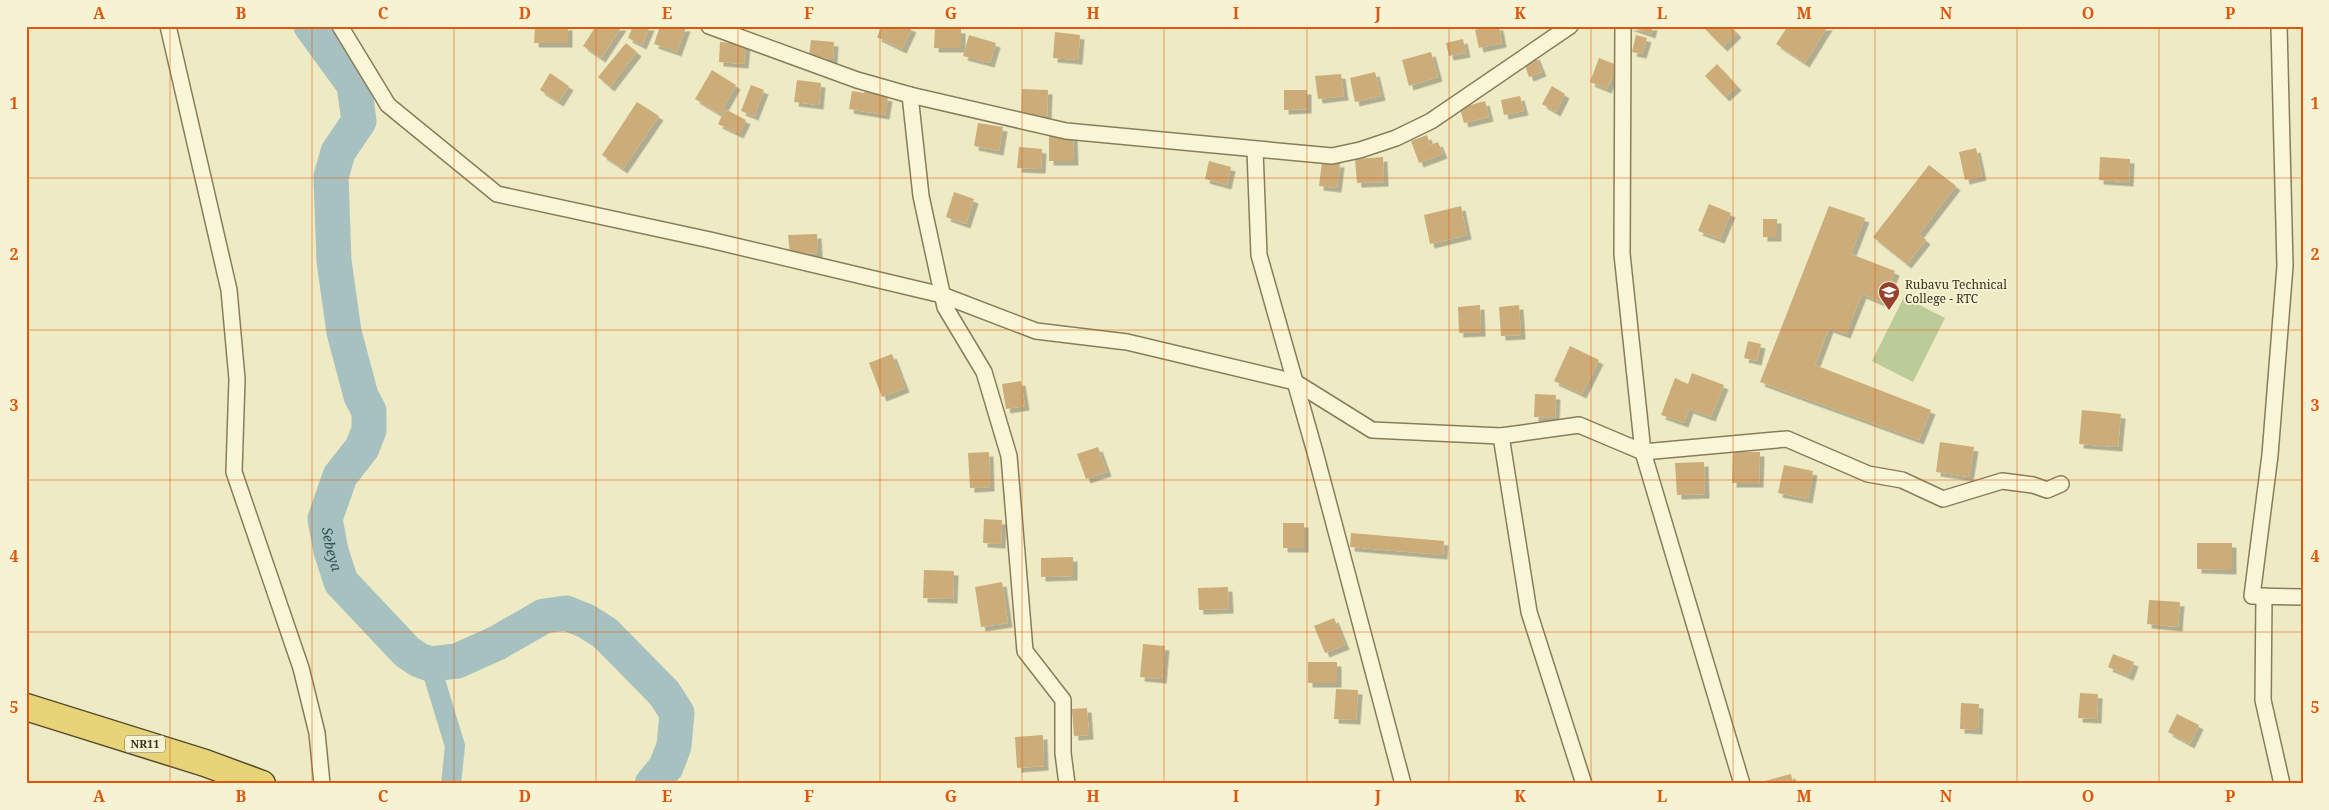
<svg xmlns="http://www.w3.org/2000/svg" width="2329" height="810" viewBox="0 0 2329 810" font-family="'Noto Serif',serif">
  <defs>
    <filter id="shadow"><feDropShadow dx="4.5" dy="4.5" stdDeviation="0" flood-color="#0004"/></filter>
  </defs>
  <rect width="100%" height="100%" fill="#eeeac4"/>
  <polygon fill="#bbcc98" points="1904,297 1945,318 1913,382 1872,361"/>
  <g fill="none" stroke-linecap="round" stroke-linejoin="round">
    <polyline stroke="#a6c1bf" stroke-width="20" points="430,664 455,746 451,784"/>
    <path stroke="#a6c1bf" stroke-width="35" id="s1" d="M 311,26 L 354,85 L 359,121 L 338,152 L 331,177 L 334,261 L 344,332 L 361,396 L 369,411 L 369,430 L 362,448 L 340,476 L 325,519 L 331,551 L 341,582 L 407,652 L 419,660 L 430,664 L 457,661 L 497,643 L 544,616 L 566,613 L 586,621 L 605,633 L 664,693 L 677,713 L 674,746 L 666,767 L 652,784"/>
  </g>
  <g fill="#ccad7a" filter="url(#shadow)">
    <polygon points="535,26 568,26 568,43 534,43"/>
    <polygon points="596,26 622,26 601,58 583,46"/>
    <polygon points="633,26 650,26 642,45 628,38"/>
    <polygon points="660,26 686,27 677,52 654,44"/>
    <polygon points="882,26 907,26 912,28 902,49 877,37"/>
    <polygon points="1490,26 1499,26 1502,43 1479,48 1475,30"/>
    <polygon points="1628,26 1653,26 1651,34"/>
    <polygon points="1708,26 1730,26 1737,33 1723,47 1705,29"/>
    <polygon points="1788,26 1828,26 1805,63 1776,44"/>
    <polygon points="935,28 961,29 961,48 934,48"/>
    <polygon points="1055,32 1080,35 1078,60 1053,58"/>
    <polygon points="969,35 996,43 990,63 963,56"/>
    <polygon points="1636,35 1647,38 1642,54 1632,52"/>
    <polygon points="1463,39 1466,53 1449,56 1446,43"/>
    <polygon points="811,40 834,42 833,59 809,57"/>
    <polygon points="720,42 746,44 744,64 719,62"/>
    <polygon points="626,43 637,52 610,87 598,77"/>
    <polygon points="1431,52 1438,77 1409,86 1402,60"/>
    <polygon points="1535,55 1542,72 1529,77 1523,60"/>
    <polygon points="1599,58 1617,65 1607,89 1590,82"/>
    <polygon points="1717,64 1737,86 1725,97 1705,76"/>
    <polygon points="712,70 736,85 720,114 695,99"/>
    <polygon points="1375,72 1381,96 1355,102 1350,78"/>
    <polygon points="550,73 569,86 559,102 540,90"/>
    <polygon points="1341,74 1344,96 1318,99 1315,76"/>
    <polygon points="797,80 821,83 819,105 794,102"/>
    <polygon points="751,85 764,90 754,116 741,111"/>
    <polygon points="1552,86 1565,94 1556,112 1542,104"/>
    <polygon points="867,87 878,89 877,95 888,97 885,115 849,109 852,91 864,93"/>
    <polygon points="1022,89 1048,90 1047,117 1021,116"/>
    <polygon points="1284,90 1307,90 1307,109 1284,110"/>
    <polygon points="1520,96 1524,111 1504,115 1501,100"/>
    <polygon points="1485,101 1489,117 1464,123 1460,108"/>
    <polygon points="637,102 659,116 623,169 602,155"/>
    <polygon points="725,109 746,120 739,134 718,124"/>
    <polygon points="978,123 1003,127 999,151 974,146"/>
    <polygon points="1049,135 1073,135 1074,161 1049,161"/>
    <polygon points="1427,135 1430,145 1438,142 1443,154 1419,163 1411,141"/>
    <polygon points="1019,147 1042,149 1041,169 1017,168"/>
    <polygon points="1976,148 1982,176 1965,180 1959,152"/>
    <polygon points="1383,157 1384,182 1357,183 1355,159"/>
    <polygon points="2100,157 2130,159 2129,182 2099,180"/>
    <polygon points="1209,161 1231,167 1227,185 1205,179"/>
    <polygon points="1322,162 1340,163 1337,188 1319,186"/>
    <polygon points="1929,165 1956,186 1919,234 1926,240 1907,264 1873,237"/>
    <polygon points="954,192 974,199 966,224 946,217"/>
    <polygon points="1709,204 1731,213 1720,239 1698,231"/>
    <polygon points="1461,206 1467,235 1430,244 1424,215"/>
    <polygon points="1829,206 1865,218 1851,254 1895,271 1883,303 1862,294 1846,334 1829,328 1815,365 1931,410 1919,440 1760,382"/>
    <rect x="1763" y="219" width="14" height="18"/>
    <polygon points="817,234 818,253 790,254 788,235"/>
    <polygon points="1480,305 1481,332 1459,333 1458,307"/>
    <polygon points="1519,305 1521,335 1501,336 1499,307"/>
    <polygon points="1748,341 1761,344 1757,361 1744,358"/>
    <polygon points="1570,346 1599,360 1582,394 1554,381"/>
    <polygon points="892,354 905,388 882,397 869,363"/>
    <polygon points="1692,373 1724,385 1711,417 1689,409 1684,423 1661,415 1675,378 1688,384"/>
    <polygon points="1021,381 1025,406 1006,409 1002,384"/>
    <polygon points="1535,394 1556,395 1555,418 1534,417"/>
    <polygon points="2082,410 2121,414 2118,447 2079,444"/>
    <polygon points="1940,442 1974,447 1969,477 1936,472"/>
    <polygon points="1098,447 1107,472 1086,479 1077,454"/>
    <polygon points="989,452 990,487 970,488 968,453"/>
    <polygon points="1733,452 1760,452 1759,483 1732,483"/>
    <polygon points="1704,462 1705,494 1677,495 1675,463"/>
    <polygon points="1784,465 1813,471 1808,499 1778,493"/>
    <polygon points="984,519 1002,520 1001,544 983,543"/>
    <rect x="1283" y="523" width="21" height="25"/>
    <polygon points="1351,533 1444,541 1443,555 1350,547"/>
    <polygon points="2197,543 2232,543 2232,570 2197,569"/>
    <polygon points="1073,557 1073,576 1041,577 1041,558"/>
    <polygon points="924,570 954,571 953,599 923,598"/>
    <polygon points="1002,582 1008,623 981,627 975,587"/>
    <polygon points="1228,587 1229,609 1199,610 1198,588"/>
    <polygon points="2149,600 2180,602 2178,627 2147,624"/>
    <polygon points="1334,618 1345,645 1325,653 1314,626"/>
    <polygon points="1143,644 1165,646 1162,679 1140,677"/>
    <polygon points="2113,654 2134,662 2129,676 2108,667"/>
    <rect x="1308" y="662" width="29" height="21"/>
    <polygon points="1336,689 1358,690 1356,720 1334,719"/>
    <polygon points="2080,693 2098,694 2097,719 2078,718"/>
    <polygon points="1961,703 1979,704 1978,730 1960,729"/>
    <polygon points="1087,708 1089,735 1074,736 1072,709"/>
    <polygon points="2177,714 2199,725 2190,744 2168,732"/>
    <polygon points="1043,735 1044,766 1017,768 1015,737"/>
    <polygon points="1791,774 1793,784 1761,784 1761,782"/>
  </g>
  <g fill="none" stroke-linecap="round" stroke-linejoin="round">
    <g stroke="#887d5a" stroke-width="18">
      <g id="minor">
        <polyline points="168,26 229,290 237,379 234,472 301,668 317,733 322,784"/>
        <polyline points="340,26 388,105 497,194 710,240 942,295 1036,331 1127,342 1295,382 1372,430 1501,436 1579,425 1643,452 1787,439 1868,474 1902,480 1943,499 2002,481 2033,485 2047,490 2061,484"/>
        <polyline points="709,26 857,80 910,95 1066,131 1332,156 1360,150 1396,138 1431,121 1570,26"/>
        <polyline points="1623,26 1622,254 1643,452 1742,784"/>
        <polyline points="2279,26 2285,266 2270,455 2252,596 2303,597"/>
        <polyline points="910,95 921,196 945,307 984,372 1009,456 1025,651 1063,700 1063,753 1067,784"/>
        <polyline points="1255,150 1259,255 1315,452 1403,784"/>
        <polyline points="1501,436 1529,612 1584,784"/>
        <polyline points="2264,596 2263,700 2282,784"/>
      </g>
    </g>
    <g stroke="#56492e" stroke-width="29">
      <polyline id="trunk" points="26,707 205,763 262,784"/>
    </g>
    <use href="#minor" stroke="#f9f6d7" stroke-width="15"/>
    <use href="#trunk" stroke="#e7d378" stroke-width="26"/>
  </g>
  <path fill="none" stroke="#df570d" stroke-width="1" stroke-opacity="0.55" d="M 170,26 L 170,784M 312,26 L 312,784M 454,26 L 454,784M 596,26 L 596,784M 738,26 L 738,784M 880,26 L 880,784M 1022,26 L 1022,784M 1164,26 L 1164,784M 1307,26 L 1307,784M 1449,26 L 1449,784M 1591,26 L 1591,784M 1733,26 L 1733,784M 1875,26 L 1875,784M 2017,26 L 2017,784M 2159,26 L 2159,784M 26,178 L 2303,178M 26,330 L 2303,330M 26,480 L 2303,480M 26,632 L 2303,632"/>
  <defs>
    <g id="school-pin" transform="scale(1.125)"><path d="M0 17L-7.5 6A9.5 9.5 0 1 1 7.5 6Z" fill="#97412b" stroke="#f5f3d3"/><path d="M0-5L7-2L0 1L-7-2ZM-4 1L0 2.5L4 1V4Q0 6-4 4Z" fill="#fff"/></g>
  </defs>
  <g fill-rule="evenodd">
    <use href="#school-pin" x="1889" y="292"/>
  </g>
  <g text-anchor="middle" stroke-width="4" stroke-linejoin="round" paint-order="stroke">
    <rect fill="#f5f3d3" stroke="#716a54" stroke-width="1" x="125" y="735.5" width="40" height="17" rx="4"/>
    <g font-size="11" font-weight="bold" fill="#38301e">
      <text x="145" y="748">NR11</text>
    </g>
    <g font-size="12" fill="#38301e" stroke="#f5f3d3" text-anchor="start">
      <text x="1905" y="289">Rubavu Technical<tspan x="1905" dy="14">College - RTC</tspan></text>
    </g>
    <g font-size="14" font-style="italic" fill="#2e5258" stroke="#f5f3d3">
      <text dy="5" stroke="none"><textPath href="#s1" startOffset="562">Sebeya</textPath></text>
    </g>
  </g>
  <rect width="2329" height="810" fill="none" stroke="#f5f3d3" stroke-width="55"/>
  <rect x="28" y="28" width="2274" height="754" fill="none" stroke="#df570d" stroke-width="2"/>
  <g font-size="16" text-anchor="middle" font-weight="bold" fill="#df570d">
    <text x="99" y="19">A</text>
    <text x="241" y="19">B</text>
    <text x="383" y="19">C</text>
    <text x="525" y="19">D</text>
    <text x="667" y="19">E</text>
    <text x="809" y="19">F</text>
    <text x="951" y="19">G</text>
    <text x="1093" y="19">H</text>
    <text x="1236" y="19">I</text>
    <text x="1378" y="19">J</text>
    <text x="1520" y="19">K</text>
    <text x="1662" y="19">L</text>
    <text x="1804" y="19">M</text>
    <text x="1946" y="19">N</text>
    <text x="2088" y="19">O</text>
    <text x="2230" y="19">P</text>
    <text x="14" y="109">1</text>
    <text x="2315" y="109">1</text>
    <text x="14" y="260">2</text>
    <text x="2315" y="260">2</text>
    <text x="14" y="411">3</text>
    <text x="2315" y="411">3</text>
    <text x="14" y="562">4</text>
    <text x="2315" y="562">4</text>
    <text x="14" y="713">5</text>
    <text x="2315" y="713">5</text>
    <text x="99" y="802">A</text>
    <text x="241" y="802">B</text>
    <text x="383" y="802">C</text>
    <text x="525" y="802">D</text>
    <text x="667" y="802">E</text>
    <text x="809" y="802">F</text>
    <text x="951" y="802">G</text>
    <text x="1093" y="802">H</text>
    <text x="1236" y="802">I</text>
    <text x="1378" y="802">J</text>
    <text x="1520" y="802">K</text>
    <text x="1662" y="802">L</text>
    <text x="1804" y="802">M</text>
    <text x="1946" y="802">N</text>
    <text x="2088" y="802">O</text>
    <text x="2230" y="802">P</text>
  </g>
</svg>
